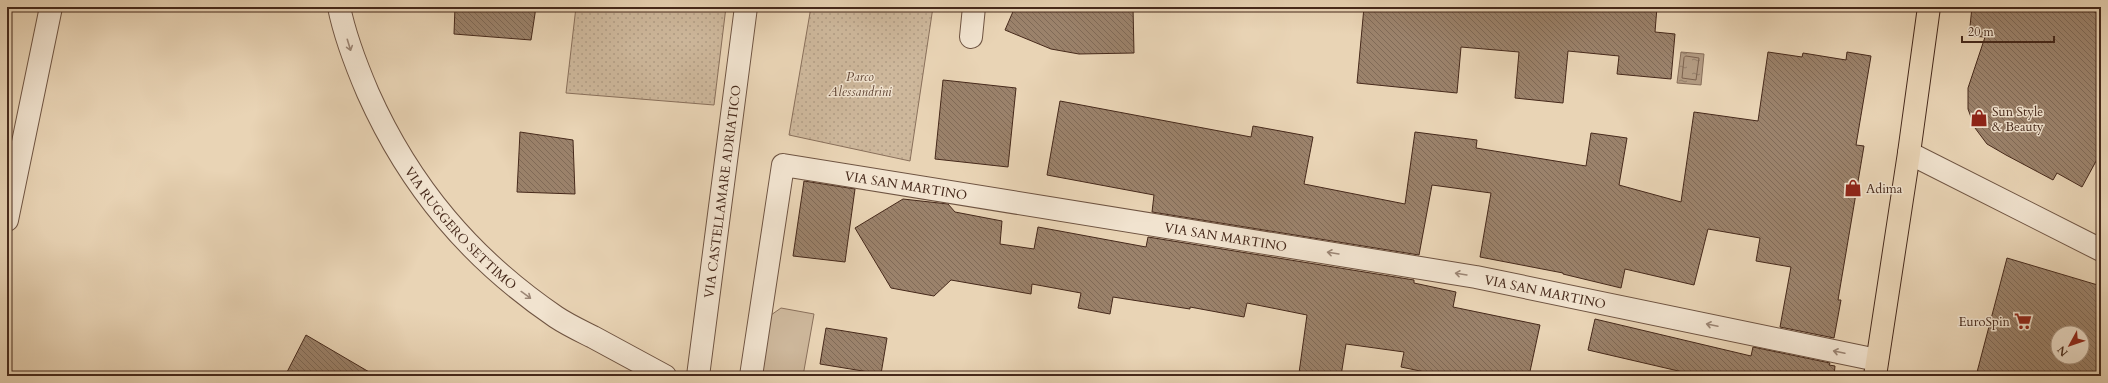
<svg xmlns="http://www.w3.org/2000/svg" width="2108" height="383" viewBox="0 0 2108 383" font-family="Cardo,serif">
  <defs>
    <pattern id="park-dots" width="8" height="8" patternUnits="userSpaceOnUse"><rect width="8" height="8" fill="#cdb79b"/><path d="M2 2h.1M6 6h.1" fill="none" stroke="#b19d85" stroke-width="1.8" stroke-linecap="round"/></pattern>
    <pattern id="water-ripples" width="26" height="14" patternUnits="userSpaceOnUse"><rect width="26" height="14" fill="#b29a81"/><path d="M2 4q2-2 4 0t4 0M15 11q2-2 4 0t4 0" fill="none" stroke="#937e69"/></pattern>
    <pattern id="building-back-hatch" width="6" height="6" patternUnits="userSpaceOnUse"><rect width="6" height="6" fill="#9b826b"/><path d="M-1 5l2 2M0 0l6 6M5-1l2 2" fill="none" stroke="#806a57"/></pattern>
  </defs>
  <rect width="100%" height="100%" fill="#e9d4b5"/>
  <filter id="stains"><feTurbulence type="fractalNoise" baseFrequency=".005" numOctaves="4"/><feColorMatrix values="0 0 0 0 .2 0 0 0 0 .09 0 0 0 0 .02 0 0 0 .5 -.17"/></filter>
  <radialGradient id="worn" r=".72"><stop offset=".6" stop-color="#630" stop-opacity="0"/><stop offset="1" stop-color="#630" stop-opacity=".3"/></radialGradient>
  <polygon fill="#cdb79b" stroke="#8a705b" points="781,308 814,314 803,376 763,376 760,370 771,315"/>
  <g fill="url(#park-dots)" stroke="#8a705b">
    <polygon points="576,7 726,7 714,105 566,93"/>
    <polygon points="811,7 933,7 910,161 789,135"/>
  </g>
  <polygon fill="url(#water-ripples)" stroke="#876d58" points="1681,52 1704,54 1701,85 1677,83"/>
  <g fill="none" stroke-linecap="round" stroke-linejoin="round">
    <polygon stroke="#7c624e" stroke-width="1" points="1686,56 1699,58 1696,80 1682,78 1684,58"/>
  </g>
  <g fill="url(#building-back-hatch)" stroke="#46291b" fill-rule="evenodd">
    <polygon points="455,7 536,7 531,40 454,34"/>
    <polygon points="1015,7 1133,7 1134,53 1079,54 1051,49 1005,30"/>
    <polygon points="1364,7 1657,7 1655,32 1675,34 1671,79 1617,74 1619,56 1568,51 1563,103 1515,98 1519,52 1461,47 1457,93 1357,83"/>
    <polygon points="1972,7 2085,7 2101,15 2101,152 2082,187 2057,173 2053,180 2006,155 1987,144 1975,128 1968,109 1968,88 1985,37 1969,36"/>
    <polygon points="1768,52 1802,57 1803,53 1846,60 1847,52 1871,56 1856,145 1864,146 1838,300 1841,300 1834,338 1780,327 1791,267 1756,261 1760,238 1708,229 1694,285 1625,269 1621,288 1563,274 1563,273 1480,257 1491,193 1432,185 1419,255 1152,212 1154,195 1047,175 1060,101 1251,137 1253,126 1313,137 1304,184 1405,204 1415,132 1477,140 1476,148 1586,166 1591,133 1627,138 1619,185 1681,202 1694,112 1758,121"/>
    <polygon points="943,80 1016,88 1008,167 935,159"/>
    <polygon points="520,132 573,140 575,194 517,192"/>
    <polygon points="804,181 855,189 845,262 793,256"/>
    <polygon points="903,199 948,204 955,212 1002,221 1000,244 1034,249 1038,227 1146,247 1148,237 1414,280 1414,283 1456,292 1453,307 1540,325 1529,376 1444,376 1401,367 1404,352 1346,344 1341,376 1318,376 1299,373 1307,315 1247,303 1244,317 1190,307 1190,309 1113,297 1110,314 1078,308 1081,293 1032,284 1031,294 951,280 934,296 891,288 855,228"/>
    <path d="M 2007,258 L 2101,286 L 2101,364 L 2098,376 L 1976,376 ZM 2058,333 L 2082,333 L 2082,357 L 2058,357 Z"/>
    <polygon points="1595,319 1751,356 1753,347 1830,363 1829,365 1835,366 1834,376 1700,376 1588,350"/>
    <polygon points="826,328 887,338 881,374 820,364"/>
    <polygon points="306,335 376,376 285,376"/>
  </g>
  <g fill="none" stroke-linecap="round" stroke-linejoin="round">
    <g stroke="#6f5442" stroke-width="24">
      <g id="minor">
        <path id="s1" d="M 339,7 C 345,37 356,65 368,93 C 410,187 471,259 556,317 C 568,325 581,331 593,337 C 617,350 641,363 665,376"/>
        <polyline points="971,37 974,7"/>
        <polyline points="1909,153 2101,250"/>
        <polyline points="7,220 51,7"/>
        <path id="s2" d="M 698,376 L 746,7"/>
        <path id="s3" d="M 751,376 L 783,165 L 1476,277 L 1877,360"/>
      </g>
    </g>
    <g stroke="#46291b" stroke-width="24">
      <polyline id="major" points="1875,376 1909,153 1929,7"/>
    </g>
    <use href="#minor" stroke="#f1e3cf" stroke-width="22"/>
    <use href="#major" stroke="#e9d4b5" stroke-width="22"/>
  </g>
  <defs><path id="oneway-shaft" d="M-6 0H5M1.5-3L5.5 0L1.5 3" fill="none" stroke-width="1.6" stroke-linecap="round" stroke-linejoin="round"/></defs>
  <g stroke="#9c8675">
    <use href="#oneway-shaft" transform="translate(349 45) rotate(73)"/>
    <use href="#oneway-shaft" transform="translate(1333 253) rotate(-171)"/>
    <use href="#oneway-shaft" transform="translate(1461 274) rotate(-171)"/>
    <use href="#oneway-shaft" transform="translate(526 295) rotate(36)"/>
    <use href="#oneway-shaft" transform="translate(1712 325) rotate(-168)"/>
    <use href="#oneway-shaft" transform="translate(1839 352) rotate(-168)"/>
  </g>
  <defs>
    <g id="shop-bare" transform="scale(1.38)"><path d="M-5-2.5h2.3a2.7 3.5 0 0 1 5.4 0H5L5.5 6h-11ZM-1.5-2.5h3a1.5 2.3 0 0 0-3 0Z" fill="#8f2418" stroke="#f1e3cf" stroke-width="2.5" paint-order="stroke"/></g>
    <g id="supermarket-bare" transform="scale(1.38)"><path d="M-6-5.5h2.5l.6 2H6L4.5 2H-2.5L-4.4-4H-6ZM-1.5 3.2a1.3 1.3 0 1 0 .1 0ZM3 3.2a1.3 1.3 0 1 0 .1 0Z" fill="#8f2418" stroke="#f1e3cf" stroke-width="2.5" paint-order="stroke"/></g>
  </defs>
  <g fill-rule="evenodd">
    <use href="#shop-bare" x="1979" y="118"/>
    <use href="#shop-bare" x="1853" y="188"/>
    <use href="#supermarket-bare" x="2023" y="321"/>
  </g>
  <g text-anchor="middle" stroke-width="3" stroke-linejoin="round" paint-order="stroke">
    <g font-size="13" font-style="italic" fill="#614535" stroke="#f1e3cf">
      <text x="860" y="81">Parco<tspan x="860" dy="15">Alessandrini</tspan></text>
    </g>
    <g font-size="13" fill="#46291b" stroke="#f1e3cf" text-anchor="start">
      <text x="1992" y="116">Sun Style<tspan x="1992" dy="15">&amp; Beauty</tspan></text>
      <text x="1866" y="193">Adima</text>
      <text x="2010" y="326" text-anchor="end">EuroSpin</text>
    </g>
    <g font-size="13" fill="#46291b" stroke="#f1e3cf">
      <text dy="5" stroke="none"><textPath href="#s3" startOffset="338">VIA SAN MARTINO</textPath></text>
      <text dy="5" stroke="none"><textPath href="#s2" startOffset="186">VIA CASTELLAMARE ADRIATICO</textPath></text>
      <text dy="5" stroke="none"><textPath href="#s1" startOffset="256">VIA RUGGERO SETTIMO</textPath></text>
      <text dy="5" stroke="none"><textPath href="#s3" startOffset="662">VIA SAN MARTINO</textPath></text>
      <text dy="5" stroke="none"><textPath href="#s3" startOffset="986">VIA SAN MARTINO</textPath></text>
    </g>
  </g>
  <rect width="2108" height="383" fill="none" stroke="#e9d4b5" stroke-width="24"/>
  <rect x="8" y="8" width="2092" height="367" fill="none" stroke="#46291b" stroke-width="2"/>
  <rect x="12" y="12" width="2084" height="359" fill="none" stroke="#46291b"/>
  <g transform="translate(2070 345) rotate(230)"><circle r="19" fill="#f1e3cf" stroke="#ad9987"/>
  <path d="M0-3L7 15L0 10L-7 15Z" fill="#8f2418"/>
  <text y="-6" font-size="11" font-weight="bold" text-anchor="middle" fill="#46291b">N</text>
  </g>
  <path d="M1962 36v6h92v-6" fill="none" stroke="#46291b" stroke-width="2"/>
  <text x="1968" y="36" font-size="12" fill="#46291b" stroke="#f1e3cf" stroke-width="3" paint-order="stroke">20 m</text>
  <rect width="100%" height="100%" filter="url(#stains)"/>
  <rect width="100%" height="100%" fill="url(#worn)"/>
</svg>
